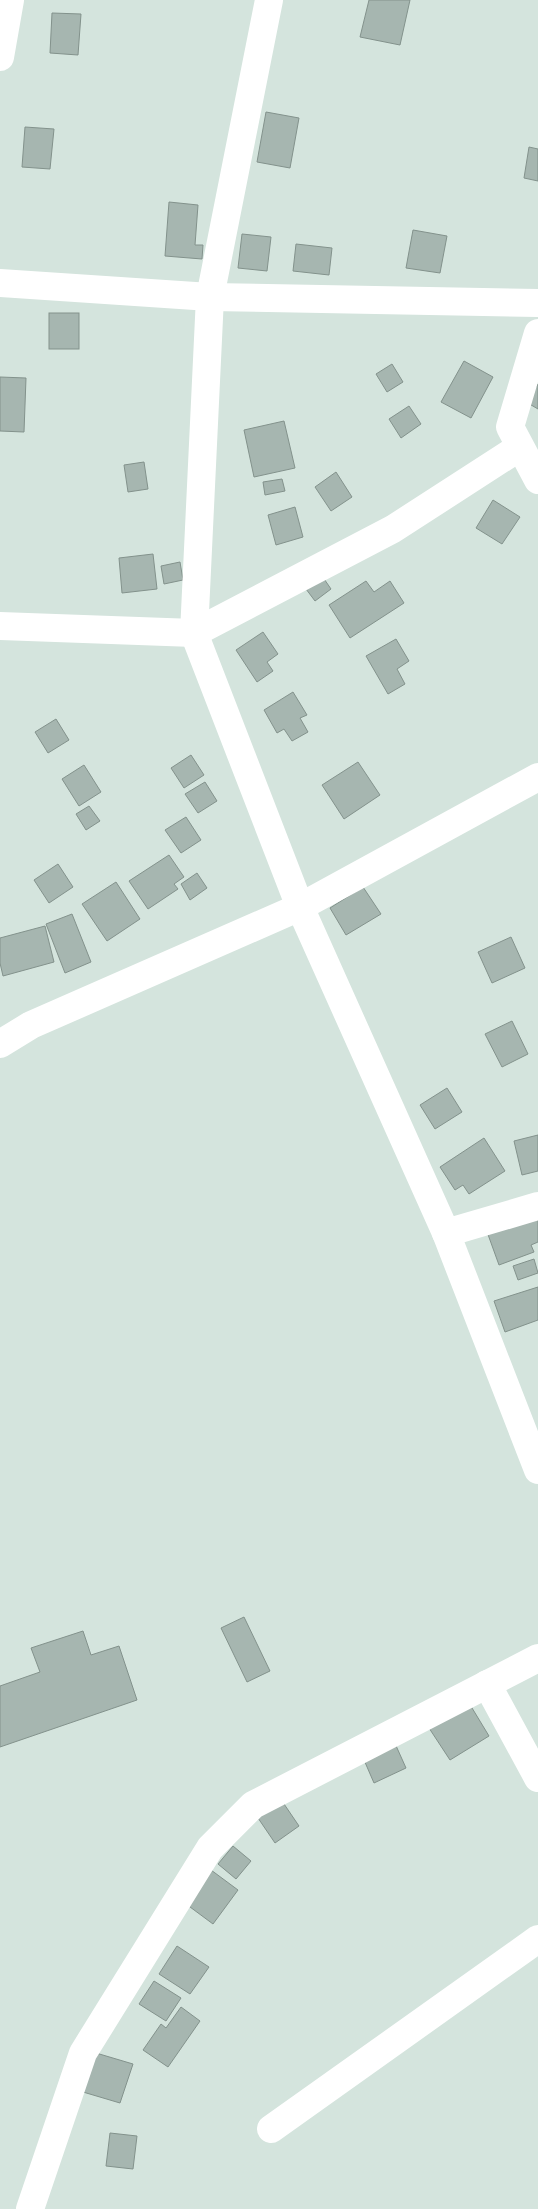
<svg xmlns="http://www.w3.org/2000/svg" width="538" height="2209" viewBox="0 0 538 2209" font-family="'Noto Serif',serif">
  <rect width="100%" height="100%" fill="#d4e4dd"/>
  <g fill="#a6b6b0" stroke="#83928c">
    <polygon points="369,0 410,0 400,45 360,37"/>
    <polygon points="52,13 81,14 78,55 50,53"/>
    <polygon points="266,112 299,118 290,168 257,162"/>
    <polygon points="25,127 54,129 50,169 22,167"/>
    <polygon points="529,147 538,149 538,181 524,178"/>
    <polygon points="169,202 198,205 195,245 203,245 202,259 165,256"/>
    <polygon points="413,230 447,236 440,273 406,268"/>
    <polygon points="242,234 271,237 267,271 238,268"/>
    <polygon points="296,244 332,248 329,275 293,271"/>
    <rect x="49" y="313" width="30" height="36"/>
    <polygon points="464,361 493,377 471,418 441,402"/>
    <polygon points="392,364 403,382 387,392 376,374"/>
    <polygon points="0,377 26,378 24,432 0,431"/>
    <polygon points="538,384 538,409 526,402"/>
    <polygon points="409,406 421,424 401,438 389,419"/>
    <polygon points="284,421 295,468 254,477 244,430"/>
    <polygon points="144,462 148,489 128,492 124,465"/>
    <polygon points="336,472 352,497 331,511 315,487"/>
    <polygon points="282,479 285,491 265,495 263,482"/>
    <polygon points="493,500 520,517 502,544 476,528"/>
    <polygon points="295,507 303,537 276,545 268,515"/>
    <polygon points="153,554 157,589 122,593 119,558"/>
    <polygon points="180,562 183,580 164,584 161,566"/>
    <polygon points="320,573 331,589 315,601 303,585"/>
    <polygon points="366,581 374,592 390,581 404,603 350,638 329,605"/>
    <polygon points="263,632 278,654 267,662 273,671 257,682 236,650"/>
    <polygon points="396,639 409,661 397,669 405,684 388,694 366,656"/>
    <polygon points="293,692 307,715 300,718 308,732 292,741 284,729 277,733 264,710"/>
    <polygon points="56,719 69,740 48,753 35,732"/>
    <polygon points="191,755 204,775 184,788 171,768"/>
    <polygon points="358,762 380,795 344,819 322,785"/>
    <polygon points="84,765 101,792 79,806 62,779"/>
    <polygon points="205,782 217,801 198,813 185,794"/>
    <polygon points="89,806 100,821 86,830 76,814"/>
    <polygon points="186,817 201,840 181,853 165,830"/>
    <polygon points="169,855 184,877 174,884 178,889 148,909 129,881"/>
    <polygon points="58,864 73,887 49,903 34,880"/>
    <polygon points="197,873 207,888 190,900 181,884"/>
    <polygon points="116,882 140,919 107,941 82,904"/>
    <polygon points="363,887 381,914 346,935 330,908"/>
    <polygon points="72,914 91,962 65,973 46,924"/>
    <polygon points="45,926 54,962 3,976 0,963 0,938"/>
    <polygon points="511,937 525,968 492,983 478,952"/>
    <polygon points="512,1021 528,1054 502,1067 485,1034"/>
    <polygon points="447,1088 462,1112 435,1129 420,1105"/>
    <polygon points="538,1135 538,1171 522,1175 514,1141"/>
    <polygon points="484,1138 505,1171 469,1194 463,1185 455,1190 440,1167"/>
    <polygon points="538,1216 538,1242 531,1245 534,1252 499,1265 486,1229"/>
    <polygon points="534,1259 538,1273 518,1280 513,1266"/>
    <polygon points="538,1287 538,1320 505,1332 494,1301"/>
    <polygon points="244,1617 270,1671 247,1682 221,1628"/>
    <polygon points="83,1631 91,1655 119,1646 137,1700 0,1747 0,1686 40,1672 31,1648"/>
    <polygon points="469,1703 489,1736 450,1760 429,1728"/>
    <polygon points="393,1739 406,1768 374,1783 361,1753"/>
    <polygon points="282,1801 299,1826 275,1843 258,1818"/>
    <polygon points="233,1846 251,1861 236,1879 218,1864"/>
    <polygon points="211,1870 238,1890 213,1924 186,1904"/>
    <polygon points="177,1946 209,1967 190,1994 159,1974"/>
    <polygon points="154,1981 181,1998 166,2021 139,2004"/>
    <polygon points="181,2007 200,2021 168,2067 143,2050 161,2024 166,2028"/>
    <polygon points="96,2053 133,2064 120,2103 83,2092"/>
    <polygon points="110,2133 137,2136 133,2169 106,2166"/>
  </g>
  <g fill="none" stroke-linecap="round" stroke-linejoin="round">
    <g stroke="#fff" stroke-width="28">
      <polyline points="269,0 210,297 194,633 300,907 446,1233 538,1470"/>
      <polyline points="0,57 10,0"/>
      <polyline points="0,283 210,297 538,303"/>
      <polyline points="538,333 510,427 538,480"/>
      <polyline points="0,626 194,633 393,529 520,447"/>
      <polyline points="0,1044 31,1025 300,907 538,777"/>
      <polyline points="446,1233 538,1206"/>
      <polyline points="487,1684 538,1778"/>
      <polyline points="271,2129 538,1939"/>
      <polyline points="30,2209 83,2053 210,1848 253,1805 538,1658"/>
    </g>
  </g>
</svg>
